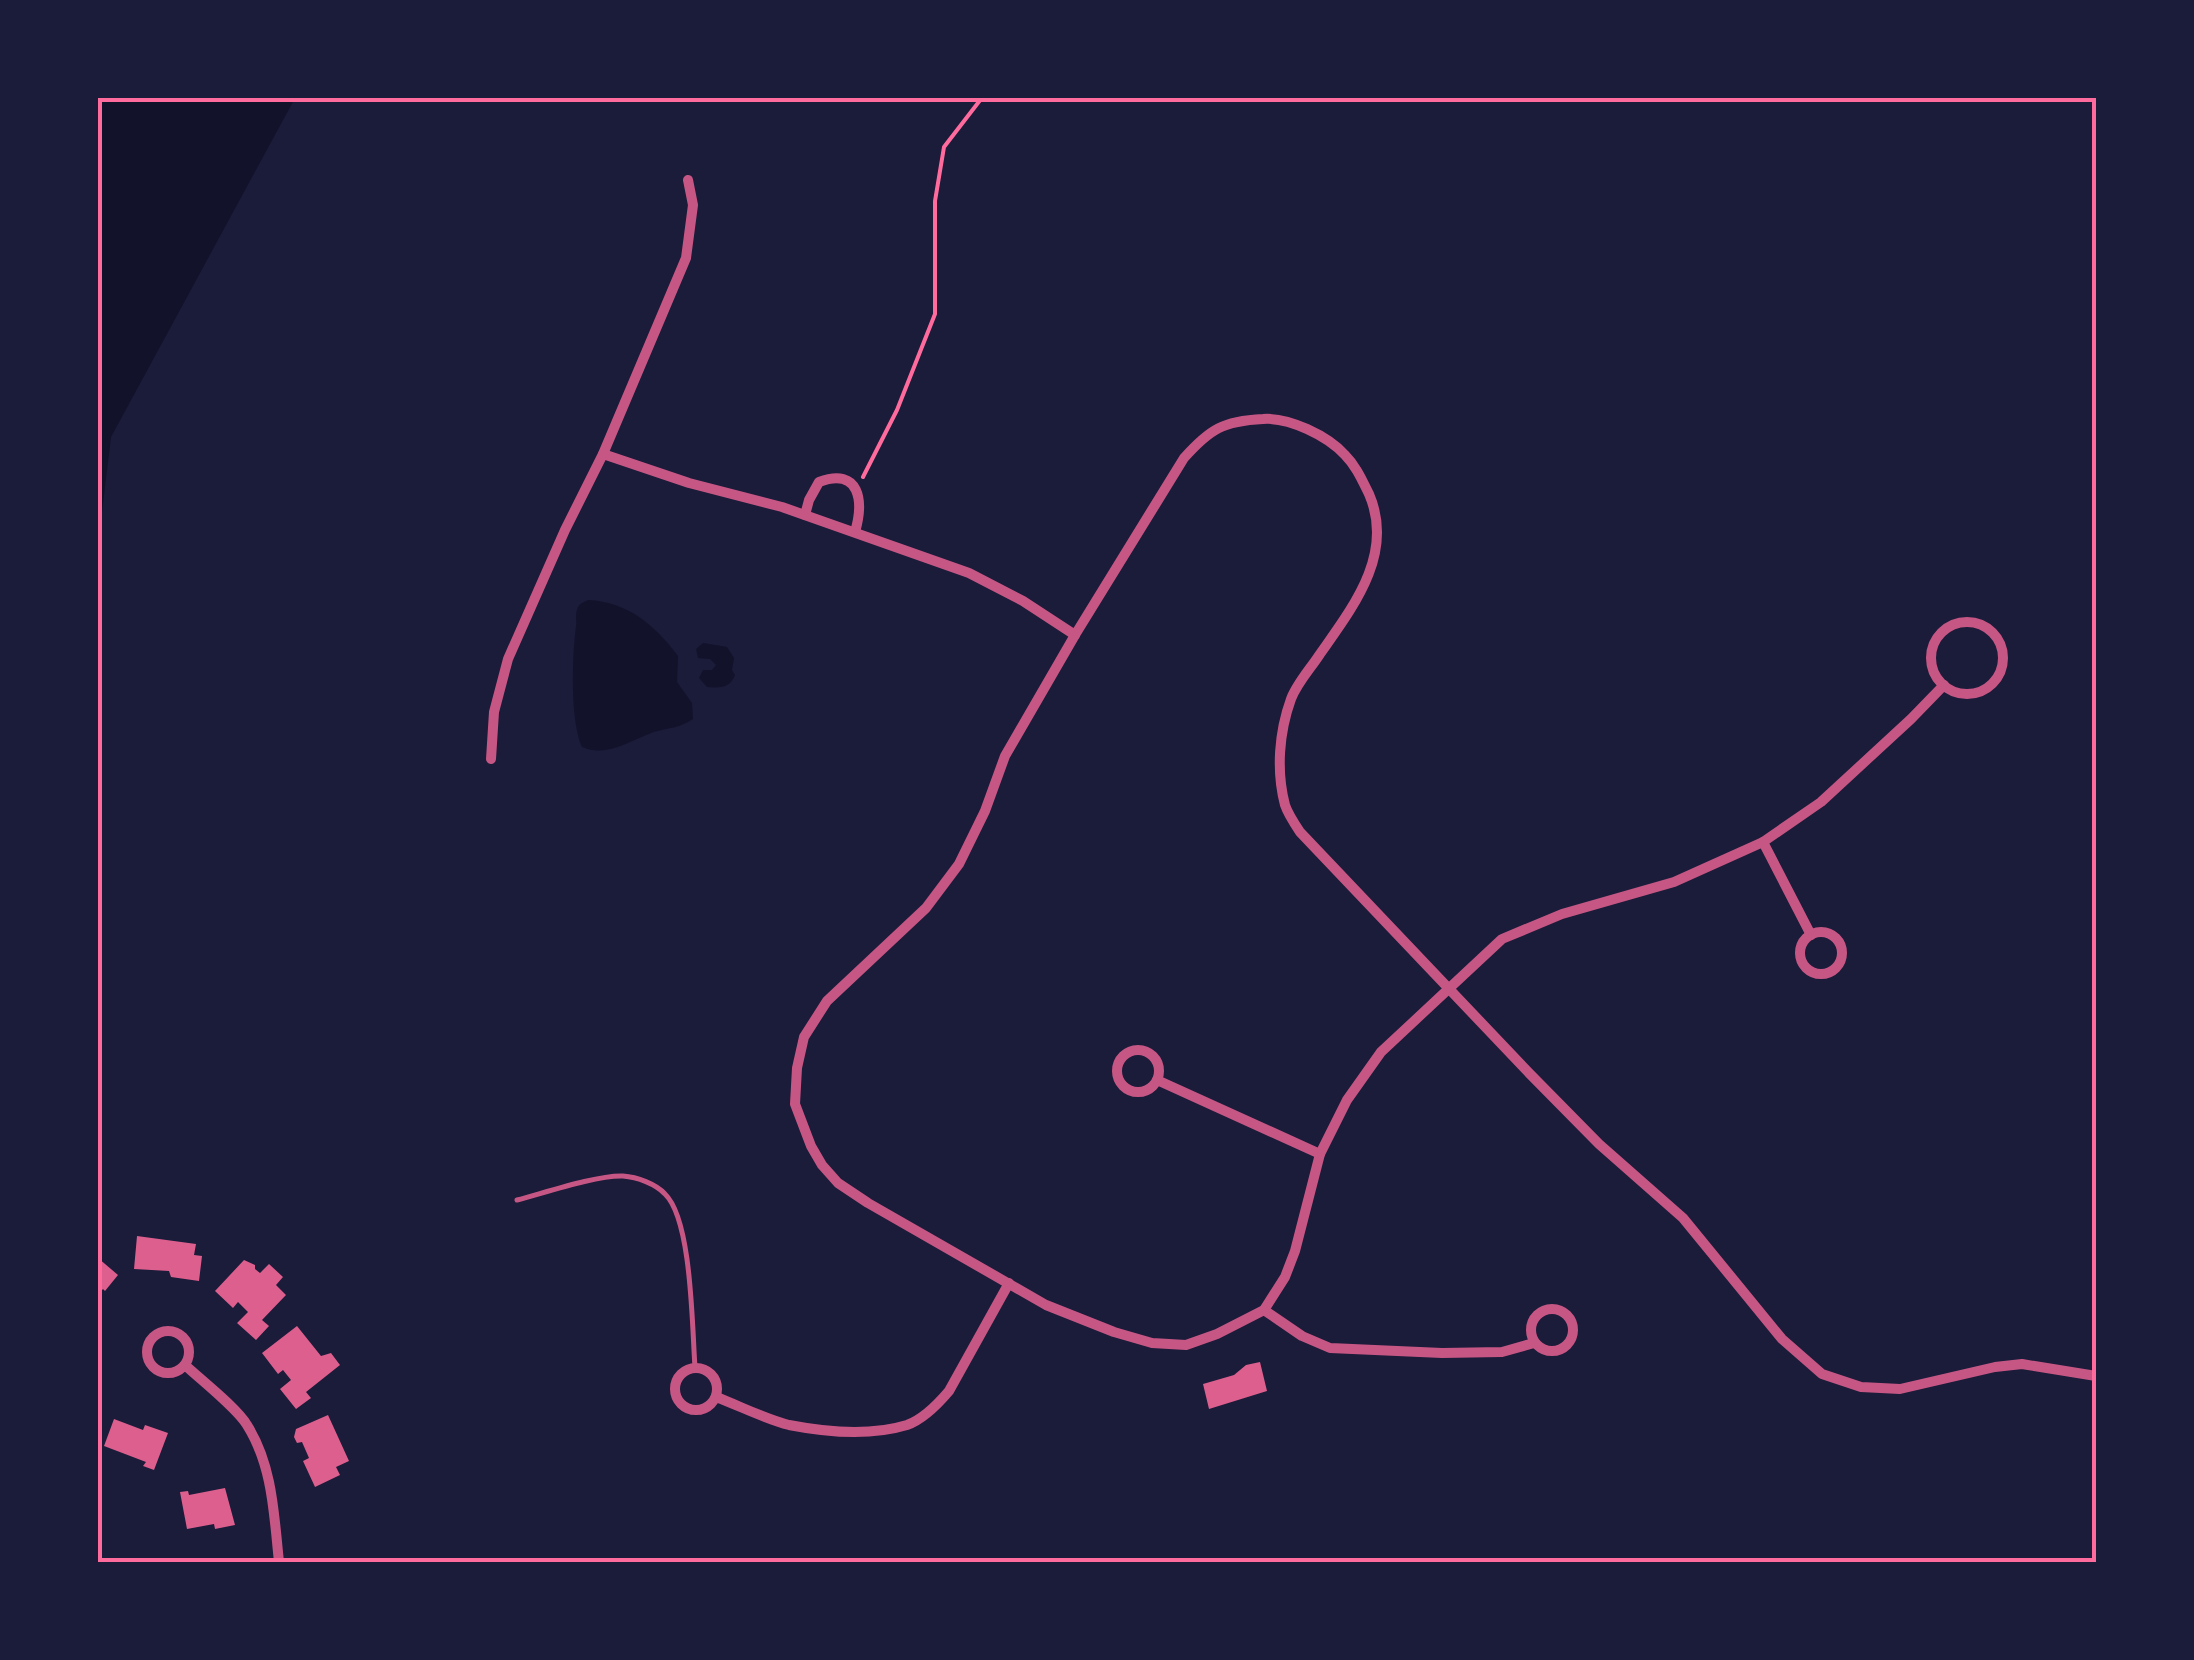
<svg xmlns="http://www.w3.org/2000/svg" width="2194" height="1660" viewBox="0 0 2194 1660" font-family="'Work Sans',sans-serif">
  <rect width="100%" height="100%" fill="#1b1b3a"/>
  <g fill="#12122b">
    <polygon points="98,98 295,98 111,437 98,545"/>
    <path d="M 588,600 C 628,602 655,625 678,656 L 677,682 L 692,703 L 693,719 C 677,729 671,727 654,732 C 631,740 607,758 582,747 C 570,721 572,656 576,627 C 577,621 575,616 577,610 C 579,603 583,603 588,600 Z"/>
    <path d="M 703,643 L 727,647 L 734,658 L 732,670 L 735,675 C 730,688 720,688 707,687 L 699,678 L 703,670 L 712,670 L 716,665 L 710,659 L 698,658 L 696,649 Z"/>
  </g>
  <g fill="#dd5f8e">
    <polygon points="137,1236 196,1244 194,1255 202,1256 199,1281 171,1277 169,1271 134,1269"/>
    <polygon points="98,1258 118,1275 105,1291 103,1289 98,1295"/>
    <polygon points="244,1260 255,1265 255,1269 260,1273 269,1264 283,1277 276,1285 286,1295 262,1320 269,1326 256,1340 237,1323 248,1312 238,1302 233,1308 215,1291"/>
    <polygon points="297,1326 321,1356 331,1353 340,1365 306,1392 311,1398 296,1409 280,1389 291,1380 283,1370 278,1374 262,1353"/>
    <polygon points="1260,1362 1267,1391 1209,1409 1203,1384 1234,1375 1246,1365"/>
    <polygon points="328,1415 349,1461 336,1467 340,1475 315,1487 303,1461 309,1458 302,1442 297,1443 294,1437 296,1429"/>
    <polygon points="114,1419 143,1430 145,1425 168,1433 154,1470 143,1466 146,1462 104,1446"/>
    <polygon points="225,1488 235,1525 215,1529 214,1524 187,1529 180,1492 188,1491 189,1495"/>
  </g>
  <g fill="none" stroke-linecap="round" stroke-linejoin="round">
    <polyline stroke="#ff6b9d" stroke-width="4" points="863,477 897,410 935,314 935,201 944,147 981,99"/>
    <path stroke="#c65784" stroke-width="5" d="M 517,1200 C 544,1193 597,1175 623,1176 C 637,1177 656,1184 665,1194 C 692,1220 692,1328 695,1367"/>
    <g stroke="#c65784" stroke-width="10">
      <path d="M 603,454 L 689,483 L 782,507 L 969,573 L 1023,601 L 1075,635 L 1184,458 C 1210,429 1223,421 1263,419 C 1289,417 1328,436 1345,455 C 1356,466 1362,480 1369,494 C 1395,554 1353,607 1320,654 C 1311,668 1297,683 1291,699 C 1279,732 1276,771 1285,805 C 1288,814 1294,823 1300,832 L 1530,1074 L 1599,1144 L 1683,1218 L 1782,1339 L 1822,1374 L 1861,1387 L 1900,1389 L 1995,1367 L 2022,1364 L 2096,1376"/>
      <path d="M 805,515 L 809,500 L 819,482 C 860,467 864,501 855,532"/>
      <circle cx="1967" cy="658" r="36"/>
      <polyline points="1075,635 1005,756 985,811 959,864 926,908 827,1001 804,1037 797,1068 795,1104 811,1146 822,1165 838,1183 868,1203 1046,1305 1114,1332 1152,1343 1186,1345 1217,1334 1264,1310 1285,1277 1295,1251 1320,1154 1347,1100 1381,1052 1502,939 1562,914 1674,882 1763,842 1821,802 1911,719 1944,685"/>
      <polyline points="491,759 494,712 508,659 565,530 603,454 686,258 693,205 688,180"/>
      <polyline points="1763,842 1811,935"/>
      <circle cx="1821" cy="953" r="21"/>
      <circle cx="1138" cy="1071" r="21"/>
      <polyline points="1157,1080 1320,1154"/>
      <circle cx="1552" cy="1330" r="21"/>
      <polyline points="1264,1310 1302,1336 1330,1348 1442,1353 1502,1352 1534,1343"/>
      <circle cx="168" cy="1352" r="21"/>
      <path d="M 185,1365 C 201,1380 237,1408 247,1425 C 273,1466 274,1516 279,1562"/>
      <circle cx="696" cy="1389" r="21"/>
      <path d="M 716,1397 C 740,1406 765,1419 789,1425 C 825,1432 871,1436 907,1425 C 924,1419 938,1404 949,1391 L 1009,1283"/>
    </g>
  </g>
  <rect width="2194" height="1660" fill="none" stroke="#1b1b3a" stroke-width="200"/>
  <rect x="100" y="100" width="1994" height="1460" fill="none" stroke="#ff6b9d" stroke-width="4"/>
</svg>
